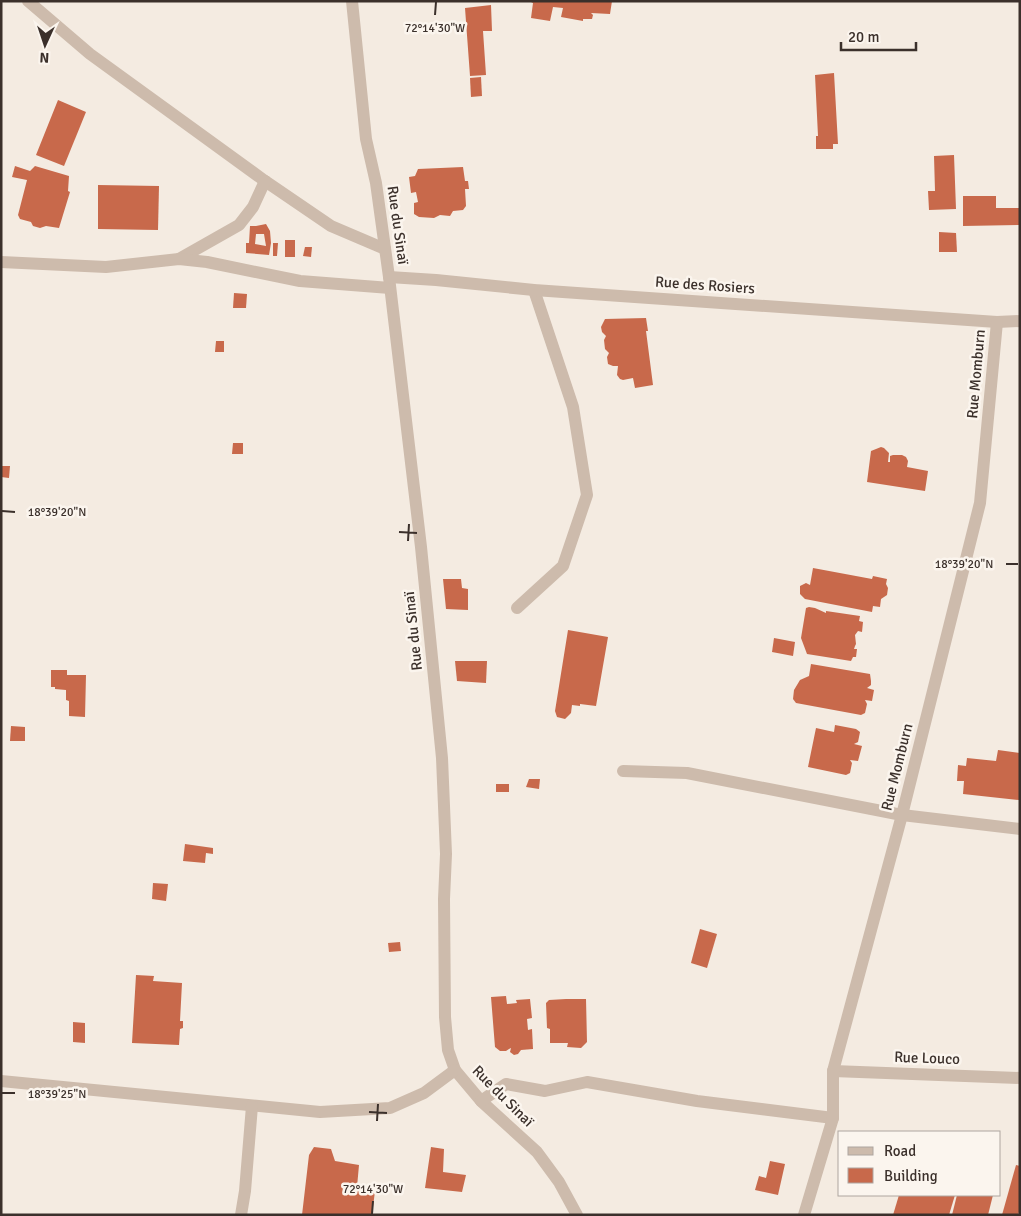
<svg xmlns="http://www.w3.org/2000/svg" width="1021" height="1216" viewBox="0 0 1021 1216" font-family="Signika,sans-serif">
  <rect width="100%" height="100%" fill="#f4ebe1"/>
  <g fill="#c8694b" fill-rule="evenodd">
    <polygon points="529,1 612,1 610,14 591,13 593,15 592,19 583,19 583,21 561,17 563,8 553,7 550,21 531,18 533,3"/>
    <polygon points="491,5 492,31 483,31 486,75 470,76 465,8"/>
    <polygon points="834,73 838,144 833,144 833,149 816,149 816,136 818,136 815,75"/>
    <polygon points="481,77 482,96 471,97 470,78"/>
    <polygon points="58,100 86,112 64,166 36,155"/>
    <polygon points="954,155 956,209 929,210 928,191 935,191 934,156"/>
    <polygon points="15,166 30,171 35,166 69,176 68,191 70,192 59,228 46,226 40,228 33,226 31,222 20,219 18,215 27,180 12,177"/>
    <polygon points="463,167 465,181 468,181 469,189 465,189 466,206 463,210 453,211 450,216 440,215 434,218 419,217 414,214 414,203 418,202 416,192 411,193 409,177 415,176 418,169"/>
    <polygon points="98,185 159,186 158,230 98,229"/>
    <polygon points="963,196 996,196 996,208 1020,208 1020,225 963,226"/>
    <path d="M 266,224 L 270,231 L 271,243 L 269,255 L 246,253 L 246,243 L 249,243 L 250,226 L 256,226 ZM 256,234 L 264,234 L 266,246 L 255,244 Z"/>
    <polygon points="939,232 956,233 957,252 939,252"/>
    <rect x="285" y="240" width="10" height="17"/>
    <polygon points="273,243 278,243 277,256 273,256"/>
    <polygon points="305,247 312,247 311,257 303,256"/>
    <polygon points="234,293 247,294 246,308 233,308"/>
    <polygon points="646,318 648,331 646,331 653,385 635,388 633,378 623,380 620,379 617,375 618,366 613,366 608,364 607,357 609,353 605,349 604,340 606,336 602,332 601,327 605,319"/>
    <polygon points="216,341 224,341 224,352 215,352"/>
    <polygon points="233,443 243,443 243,454 232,454"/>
    <polygon points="881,447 884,448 889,453 888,462 890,462 890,456 893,455 902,455 906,457 908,461 907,467 928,471 925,491 867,482 871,451"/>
    <polygon points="1,466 10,466 9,478 1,477"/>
    <polygon points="813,568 872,579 873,576 887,579 886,584 888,588 887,595 881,599 880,607 873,606 872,612 805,599 800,594 800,586 806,583 810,585"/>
    <polygon points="443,579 461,579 462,588 468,589 468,610 446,609"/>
    <polygon points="809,607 815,608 826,613 826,611 860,616 859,621 863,622 862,632 858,631 855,635 856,644 855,646 854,649 857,649 856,657 853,657 851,661 807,654 801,638 806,608"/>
    <polygon points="568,630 608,637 596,706 580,704 580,706 572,705 571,713 565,719 557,717 555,711"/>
    <polygon points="774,638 795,642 793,656 772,652"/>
    <polygon points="455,661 487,661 486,683 457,681"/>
    <polygon points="811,664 870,674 871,681 871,685 867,688 874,690 872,701 865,700 867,704 865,713 861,715 796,703 793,699 794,690 800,680 809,676"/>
    <polygon points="51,670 67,670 67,675 86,675 85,717 69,716 69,701 66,700 66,690 55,689 55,687 51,687"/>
    <polygon points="835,725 856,729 860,732 858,742 854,744 862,746 858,761 850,760 852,763 850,773 846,775 808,767 816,728 834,732"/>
    <polygon points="11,726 25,727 25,741 10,741"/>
    <polygon points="998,750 1020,753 1019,800 963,794 964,781 957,781 958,765 966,766 967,758 996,761"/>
    <polygon points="529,779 540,779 539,789 526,787"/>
    <rect x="496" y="784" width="13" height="8"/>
    <polygon points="185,844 213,848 213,854 206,853 205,863 183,861"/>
    <polygon points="153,883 168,884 166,901 152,899"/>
    <polygon points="700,929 717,934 707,968 691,963"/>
    <polygon points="400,942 401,951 389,952 388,943"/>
    <polygon points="136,975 154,976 153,981 182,983 180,1021 183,1021 183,1028 180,1029 179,1045 132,1043"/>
    <polygon points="506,996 507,1004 517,1003 516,1000 530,999 532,1018 527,1019 528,1030 532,1029 533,1049 521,1050 518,1054 514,1055 510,1052 511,1048 509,1049 506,1051 500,1051 495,1047 491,997"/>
    <polygon points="566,999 586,999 587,1042 581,1048 567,1047 568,1043 550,1043 550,1029 547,1028 546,1003 549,1000"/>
    <polygon points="73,1022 85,1023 85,1043 73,1042"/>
    <polygon points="314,1147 331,1149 335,1161 359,1165 357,1187 375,1191 372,1215 302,1215 309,1155"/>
    <polygon points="431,1147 444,1149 443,1172 466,1175 462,1192 425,1188"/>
    <polygon points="770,1161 785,1164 778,1195 755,1190 759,1176 766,1178"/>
    <polygon points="1016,1165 1020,1166 1020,1209 1018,1215 1002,1215"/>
    <polygon points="899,1195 955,1195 949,1215 893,1215"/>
    <polygon points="957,1195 993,1195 988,1215 952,1215"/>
  </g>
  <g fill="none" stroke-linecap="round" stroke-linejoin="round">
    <polyline stroke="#cdbbac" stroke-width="12" points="517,608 563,566 587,495 573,407 534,290"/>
    <g stroke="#cdbbac" stroke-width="12">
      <polyline points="28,1 90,54 265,181 331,226 385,249"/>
      <polyline points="352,1 366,139 376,183 389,277 421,547 442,758 446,854 444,899 445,1017 448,1050 455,1070 481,1101 537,1152 559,1182 577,1215"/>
      <polyline points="179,259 239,225 253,207 265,181"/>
      <polyline points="1,262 106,267 179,259 207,262 300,281 390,288"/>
      <polyline points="389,277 436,280 534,290 997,322 1020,321"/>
      <polyline points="623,771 687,773 902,815 1020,829"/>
      <polyline points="833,1071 1020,1078"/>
      <polyline points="1,1081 320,1112 390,1108 424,1093 455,1070"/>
      <polyline points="481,1101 506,1084 545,1091 587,1082 697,1101 833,1118"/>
      <polyline points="241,1215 245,1191 252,1106"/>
      <polyline points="804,1215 833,1118 833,1071 902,815 980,503 997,322"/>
    </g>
  </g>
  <path fill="none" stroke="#3b302b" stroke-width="2" d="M 435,15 L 436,2M 2,511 L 15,512M 399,532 L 417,533M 408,541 L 409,524M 1006,564 L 1018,564M 2,1093 L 15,1093M 369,1112 L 387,1113M 377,1121 L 378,1104M 372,1214 L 373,1201"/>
  <g text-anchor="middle" stroke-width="5" stroke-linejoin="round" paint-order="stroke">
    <g font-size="15" fill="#3b302b" stroke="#fbf5ee">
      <text transform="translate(398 225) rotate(82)" y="5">Rue du Sinaï</text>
      <text transform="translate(705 285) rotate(4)" y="5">Rue des Rosiers</text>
      <text transform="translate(976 374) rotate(-85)" y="5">Rue Momburn</text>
      <text transform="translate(413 631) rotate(-96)" y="5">Rue du Sinaï</text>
      <text transform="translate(897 767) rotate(-76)" y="5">Rue Momburn</text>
      <text transform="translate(927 1058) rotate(2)" y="5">Rue Louco</text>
      <text transform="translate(503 1096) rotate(45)" y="5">Rue du Sinaï</text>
    </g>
  </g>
  <g font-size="12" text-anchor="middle" fill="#3b302b" stroke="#fbf5ee" stroke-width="5" stroke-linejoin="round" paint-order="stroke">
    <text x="435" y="32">72°14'30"W</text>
    <text x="57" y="516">18°39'20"N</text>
    <text x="964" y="568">18°39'20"N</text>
    <text x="57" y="1098">18°39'25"N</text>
    <text x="373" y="1193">72°14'30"W</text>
  </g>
  <rect width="1021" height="1216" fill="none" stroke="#3b302b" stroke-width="5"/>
  <rect x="838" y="1131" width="162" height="65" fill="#fbf5ee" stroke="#aea6a0"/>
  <rect x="848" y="1147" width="25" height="8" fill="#cdbbac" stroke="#aea6a0"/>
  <text x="884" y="1156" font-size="15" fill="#3b302b">Road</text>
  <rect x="848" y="1168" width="25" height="15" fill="#c8694b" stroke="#aea6a0"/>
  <text x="884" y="1181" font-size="15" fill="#3b302b">Building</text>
  <g transform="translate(45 45) rotate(183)" stroke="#fbf5ee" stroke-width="4" paint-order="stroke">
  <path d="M0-4L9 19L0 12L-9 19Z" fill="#3b302b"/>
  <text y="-8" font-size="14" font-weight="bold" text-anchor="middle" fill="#3b302b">N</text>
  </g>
  <path d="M841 42v8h75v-8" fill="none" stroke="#3b302b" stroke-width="2.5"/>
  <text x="848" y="42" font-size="15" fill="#3b302b" stroke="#fbf5ee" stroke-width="4" paint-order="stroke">20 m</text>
</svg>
